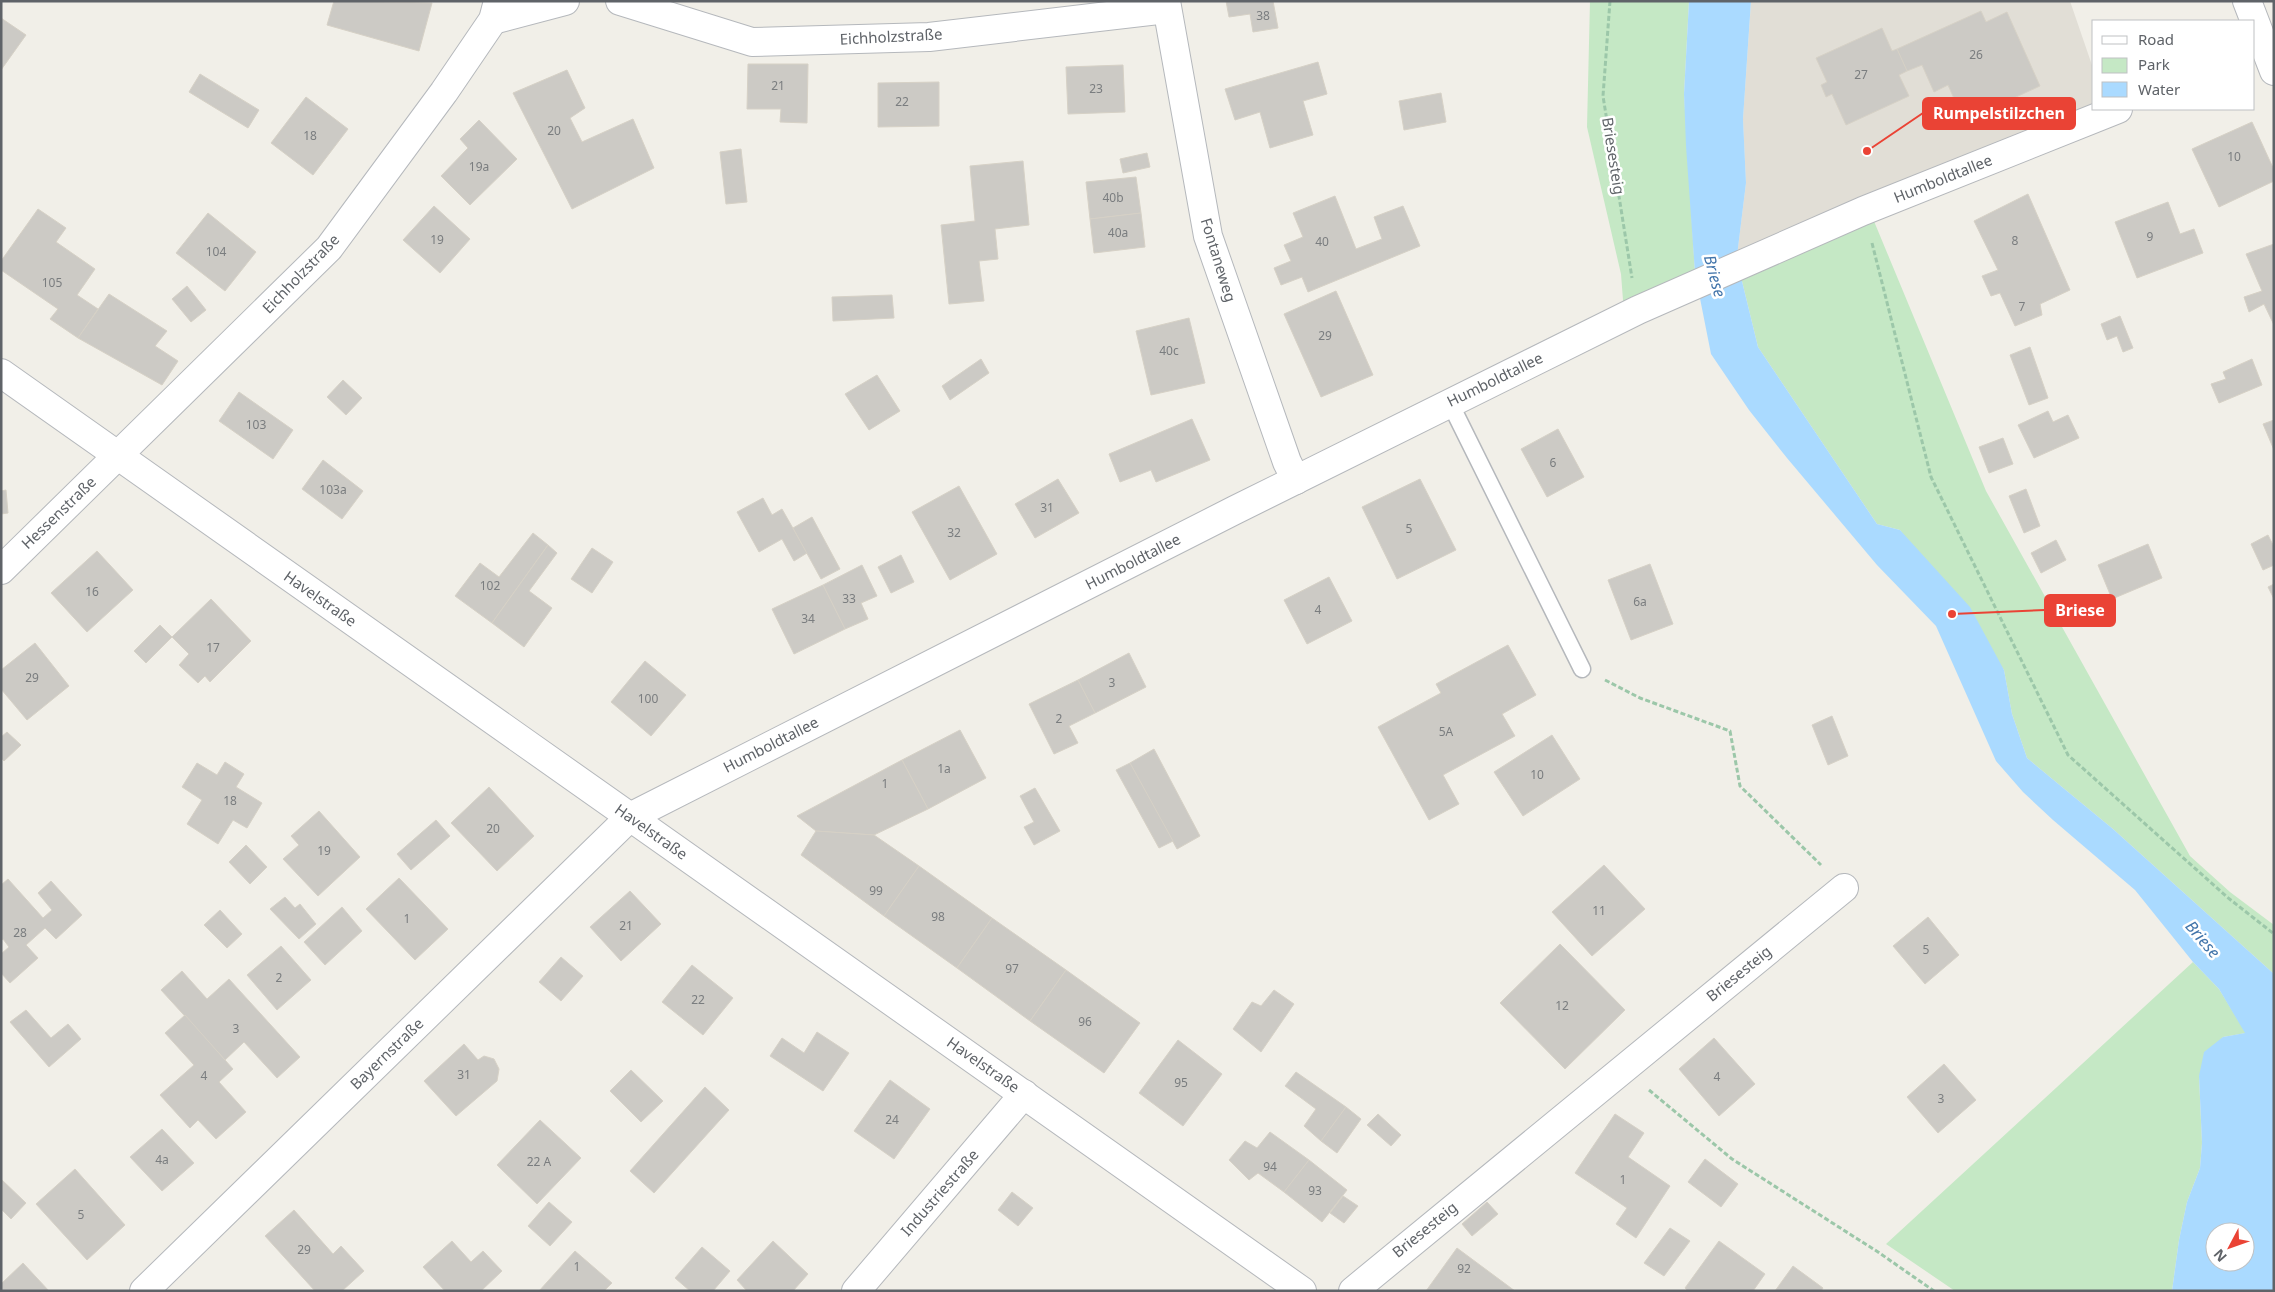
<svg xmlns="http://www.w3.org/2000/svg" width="2275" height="1292" viewBox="0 0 2275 1292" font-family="'Noto Sans',sans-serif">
  <rect width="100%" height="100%" fill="#f1efe8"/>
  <polygon fill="#e1ded6" points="2070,1 2094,71 2094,109 1737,256 1746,183 1743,119 1751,2"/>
  <g fill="#c5e8c5">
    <polygon points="1590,1 1689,1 1684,94 1695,273 1625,326 1621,274 1587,127"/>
    <polygon points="1871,214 1986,491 2190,856 2230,892 2274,925 2274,974 2113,829 2027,758 2012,714 2004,670 1900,530 1877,524 1758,347 1740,273"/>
    <polygon points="2193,962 2219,989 2246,1033 2223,1037 2199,1076 2202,1143 2200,1168 2187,1202 2179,1240 2172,1291 1955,1291 1886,1244"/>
  </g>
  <path fill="#aadaff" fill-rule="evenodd" d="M 1689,1 L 1751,1 L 1743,119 L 1746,183 L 1737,256 L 1740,273 L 1758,347 L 1877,524 L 1900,530 L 1970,607 L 2004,670 L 2012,714 L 2027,758 L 2113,829 L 2274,974 L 2274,1291 L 2172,1291 L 2179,1240 L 2187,1202 L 2200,1168 L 2202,1143 L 2199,1076 L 2204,1052 L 2223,1037 L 2245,1033 L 2219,989 L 2193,962 L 2135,890 L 2053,820 L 2023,792 L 1996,761 L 1936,626 L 1877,565 L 1787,458 L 1749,410 L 1711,354 L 1695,273 L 1686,146 L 1684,94 ZM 2215,1232 L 2245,1232 L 2245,1262 L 2215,1262 Z"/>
  <g fill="#cccac5" stroke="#d6d1c6">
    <polygon points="334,1 432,3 419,51 327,25"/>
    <polygon points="1226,1 1273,1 1278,28 1253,32 1250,14 1229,17"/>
    <polygon points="1981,11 1986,22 2007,12 2040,86 1964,121 1948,85 1934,92 1922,65 1907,71 1897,49"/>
    <polygon points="1,18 26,35 1,70"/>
    <polygon points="1882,28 1892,51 1897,49 1907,71 1899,75 1909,96 1846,125 1832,94 1826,97 1821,85 1827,82 1816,58"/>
    <polygon points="1318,62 1327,94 1303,101 1313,135 1270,148 1260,112 1235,120 1225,89"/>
    <polygon points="748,64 808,64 807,123 780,122 781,109 747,109"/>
    <polygon points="1123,65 1125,112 1068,114 1066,67"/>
    <polygon points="567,70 585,108 570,118 582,142 633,119 654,168 572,209 513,93"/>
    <polygon points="200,74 259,110 248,128 189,92"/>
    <polygon points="939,82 939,126 878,127 878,83"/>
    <polygon points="1441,93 1446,122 1404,130 1399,101"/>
    <polygon points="306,97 348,129 313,175 271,143"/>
    <polygon points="479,120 517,159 470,205 441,176 468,148 460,139"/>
    <polygon points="2252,122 2274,170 2274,181 2219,207 2192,149"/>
    <polygon points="741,149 747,202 726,204 720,152"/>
    <polygon points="1147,153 1150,167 1123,173 1120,159"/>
    <polygon points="1023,161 1029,225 995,229 998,259 979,261 984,301 949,304 941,225 975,221 970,166"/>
    <polygon points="1136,177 1141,213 1090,219 1086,182"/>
    <polygon points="2028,194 2070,290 2040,304 2042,315 2015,326 2000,293 1991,296 1982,276 1998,270 1974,221"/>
    <polygon points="1335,196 1356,249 1382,239 1374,217 1403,206 1420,246 1308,292 1302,277 1281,285 1274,268 1291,261 1284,245 1303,237 1293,213"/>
    <polygon points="2168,202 2180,234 2194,229 2203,253 2137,278 2115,222"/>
    <polygon points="434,206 470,239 440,273 403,240"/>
    <polygon points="38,209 66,228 56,242 95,269 77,295 98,309 78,338 50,319 58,309 1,270 1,261"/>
    <polygon points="208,213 256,252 225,291 176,253"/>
    <polygon points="1141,213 1145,247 1094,253 1090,219"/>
    <polygon points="2274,244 2274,325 2264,304 2249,312 2244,297 2262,291 2246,254"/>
    <polygon points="187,286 206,310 191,322 172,299"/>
    <polygon points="1336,291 1373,375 1321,397 1284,314"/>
    <polygon points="109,294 167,331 155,346 178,361 162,385 78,338"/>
    <polygon points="892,295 894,318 833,321 832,297"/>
    <polygon points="2120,316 2133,348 2123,352 2117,336 2107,340 2101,324"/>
    <polygon points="1189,318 1205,383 1151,395 1136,331"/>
    <polygon points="2030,347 2048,398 2029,405 2010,355"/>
    <polygon points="981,359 989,373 950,400 942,386"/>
    <polygon points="2252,359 2262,385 2219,403 2211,384 2226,379 2223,372"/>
    <polygon points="877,375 900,411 869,430 845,394"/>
    <polygon points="343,380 362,398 346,415 327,397"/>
    <polygon points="239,392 293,430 273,459 219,421"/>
    <polygon points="2048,411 2053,422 2068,415 2079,438 2034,458 2018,425"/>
    <polygon points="1192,419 1210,460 1156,482 1151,470 1120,482 1109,454"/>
    <polygon points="2274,420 2274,450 2263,424"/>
    <polygon points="1558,429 1584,477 1547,497 1521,449"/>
    <polygon points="2003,438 2013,464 1989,473 1979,447"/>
    <polygon points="323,460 363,491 342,519 302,489"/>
    <polygon points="1058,479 1079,513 1035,538 1015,504"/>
    <polygon points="1420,479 1456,550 1397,579 1362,507"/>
    <polygon points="959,486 997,554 950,580 912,512"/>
    <polygon points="2026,489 2040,526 2024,533 2009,496"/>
    <polygon points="6,490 8,513 1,514 1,491"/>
    <polygon points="763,498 772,515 782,509 807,553 794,561 782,539 759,552 737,512"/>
    <polygon points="812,517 840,569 821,579 793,528"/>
    <polygon points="533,533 548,545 492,623 455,596 480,563 499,577"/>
    <polygon points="2268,535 2274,547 2274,565 2263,570 2251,544"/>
    <polygon points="2056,540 2066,560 2041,573 2031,553"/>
    <polygon points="2148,544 2162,578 2112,599 2098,565"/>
    <polygon points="548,545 557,553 529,591 552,608 524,647 492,623"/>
    <polygon points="592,548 613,562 592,593 571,579"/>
    <polygon points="97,551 133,590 87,632 51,593"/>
    <polygon points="901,555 914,582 891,593 878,567"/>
    <polygon points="1650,564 1673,624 1631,640 1608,580"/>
    <polygon points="862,565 877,596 861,603 868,619 845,629 823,585"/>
    <polygon points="1329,577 1352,621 1307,644 1284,600"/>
    <polygon points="2274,584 2274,599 2268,587"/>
    <polygon points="823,585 845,629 794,654 772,609"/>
    <polygon points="211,599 251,641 210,682 205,676 198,683 179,665 189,654 172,637"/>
    <polygon points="160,625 172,637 146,663 134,651"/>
    <polygon points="35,643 69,686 27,720 1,689 1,670"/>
    <polygon points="1508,645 1536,695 1502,714 1515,736 1443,775 1459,804 1429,820 1378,727 1441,693 1436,684"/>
    <polygon points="1129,653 1146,687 1095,713 1078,680"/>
    <polygon points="645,661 686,695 651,736 611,702"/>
    <polygon points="1078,680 1095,713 1069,726 1078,743 1054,754 1029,704"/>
    <polygon points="1832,716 1848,756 1828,765 1812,725"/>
    <polygon points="960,730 986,778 928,809 902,760"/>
    <polygon points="7,732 21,745 4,761 1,758 1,737"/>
    <polygon points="1552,735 1580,779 1523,816 1494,772"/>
    <polygon points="1154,749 1200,836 1177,849 1130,763"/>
    <polygon points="902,760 928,809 874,835 816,831 797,816"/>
    <polygon points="225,762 244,774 236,787 262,803 247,828 233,820 218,844 187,824 202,800 182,787 197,763 217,775"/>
    <polygon points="1130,763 1173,841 1159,848 1116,770"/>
    <polygon points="489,787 534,836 497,871 451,823"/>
    <polygon points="1035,788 1060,831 1034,845 1024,827 1034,822 1020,796"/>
    <polygon points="319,811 360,857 318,896 283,859 299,845 291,836"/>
    <polygon points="436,820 450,836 411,870 397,854"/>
    <polygon points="816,831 874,835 919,866 884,916 801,855"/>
    <polygon points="246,845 267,867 250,884 229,862"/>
    <polygon points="1604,865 1645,909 1592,956 1552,912"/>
    <polygon points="919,866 992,918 957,968 884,916"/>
    <polygon points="399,878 448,929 415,960 366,909"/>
    <polygon points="8,879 43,918 52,910 38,893 51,881 82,915 56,939 45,928 26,945 38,958 10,983 1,973 1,954 9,947 3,939 1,941 1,885"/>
    <polygon points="630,891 661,924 621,961 590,927"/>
    <polygon points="285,897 295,908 300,904 316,924 299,939 270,909"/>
    <polygon points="342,907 362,931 325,965 304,942"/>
    <polygon points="220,910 242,934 227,948 204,925"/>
    <polygon points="1928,917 1959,955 1925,984 1893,946"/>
    <polygon points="992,918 1066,970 1030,1021 957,968"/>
    <polygon points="1560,944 1625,1010 1565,1069 1500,1003"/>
    <polygon points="281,946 311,980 277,1010 247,975"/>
    <polygon points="561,957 583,976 561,1001 539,982"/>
    <polygon points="692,965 733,998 703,1035 662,1002"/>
    <polygon points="1066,970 1140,1023 1104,1073 1030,1021"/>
    <polygon points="182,971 207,999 229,979 300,1057 277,1078 244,1042 225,1060 161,990"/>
    <polygon points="1274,990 1294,1004 1261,1052 1233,1029 1252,1002 1261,1006"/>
    <polygon points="26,1010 51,1038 68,1024 81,1039 49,1067 10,1022"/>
    <polygon points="185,1015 233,1069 219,1082 246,1112 216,1139 198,1120 190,1128 160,1095 194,1065 165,1033"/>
    <polygon points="817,1032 849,1053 823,1091 770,1056 782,1038 804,1053"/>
    <polygon points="1714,1038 1755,1084 1719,1116 1679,1069"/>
    <polygon points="1178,1040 1222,1074 1183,1126 1139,1093"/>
    <polygon points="464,1044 478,1060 484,1056 494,1059 499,1069 497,1081 456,1116 424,1081"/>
    <polygon points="1944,1064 1976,1100 1938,1133 1907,1097"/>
    <polygon points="631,1070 663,1101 641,1122 610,1091"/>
    <polygon points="1296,1072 1346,1107 1321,1141 1304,1126 1316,1109 1285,1086"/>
    <polygon points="890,1080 930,1109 894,1159 854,1131"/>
    <polygon points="705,1087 729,1110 654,1193 630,1171"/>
    <polygon points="1346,1107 1361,1119 1337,1153 1321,1141"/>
    <polygon points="1378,1114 1401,1135 1391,1146 1367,1125"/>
    <polygon points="1615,1114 1644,1133 1628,1157 1670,1186 1636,1238 1616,1224 1627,1208 1575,1173"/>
    <polygon points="540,1120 581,1158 537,1204 497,1165"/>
    <polygon points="162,1129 194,1163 162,1191 130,1157"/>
    <polygon points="1270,1132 1309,1160 1284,1192 1258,1173 1249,1180 1229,1160 1245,1141 1257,1148"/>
    <polygon points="1705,1159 1738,1184 1721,1207 1688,1182"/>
    <polygon points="1309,1160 1347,1190 1322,1222 1284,1192"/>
    <polygon points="75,1169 125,1225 87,1260 36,1204"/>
    <polygon points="1,1179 26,1203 11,1219 1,1209"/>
    <polygon points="1012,1192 1033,1208 1018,1226 998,1210"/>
    <polygon points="1343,1196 1358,1206 1344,1223 1330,1213"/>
    <polygon points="549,1202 572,1222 550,1246 528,1226"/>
    <polygon points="1487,1202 1498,1214 1472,1236 1462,1224"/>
    <polygon points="294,1210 333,1254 341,1246 364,1271 342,1291 315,1291 265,1236"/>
    <polygon points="1670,1228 1690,1241 1664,1276 1644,1263"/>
    <polygon points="452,1241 471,1262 483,1251 502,1271 481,1291 445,1291 423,1267"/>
    <polygon points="773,1241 808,1274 793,1291 747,1291 737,1280"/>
    <polygon points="1719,1241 1765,1274 1753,1291 1688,1291 1685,1288"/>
    <polygon points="702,1247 730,1271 713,1291 690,1291 675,1278"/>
    <polygon points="1457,1248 1515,1291 1426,1291"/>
    <polygon points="575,1251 612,1283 604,1291 539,1291"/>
    <polygon points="23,1263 49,1291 1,1291 1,1284"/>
    <polygon points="1793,1266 1823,1288 1821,1291 1775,1291"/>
  </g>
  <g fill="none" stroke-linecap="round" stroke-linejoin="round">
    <g stroke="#b5b8bc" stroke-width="19">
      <polyline id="service" points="1450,403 1582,669"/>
    </g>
    <g stroke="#b5b8bc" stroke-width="30">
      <g id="minor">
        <polyline points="620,1 752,42 929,37 1167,9"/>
        <polyline points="1166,1 1208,236 1287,462 1296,480"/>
        <polyline points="2247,1 2274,71"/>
        <polyline points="493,20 565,1"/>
        <polyline points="1,373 1302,1291"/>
        <polyline points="1,570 329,248 444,92 493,20 498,1"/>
        <polyline points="144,1291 630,817 1235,510 1638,310 1863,211 2118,109"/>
        <polyline points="856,1291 1024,1094"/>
        <polyline points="1353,1291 1844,888"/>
      </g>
    </g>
    <g stroke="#9cc7a9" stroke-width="3" stroke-dasharray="5 2.5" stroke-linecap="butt">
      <polyline points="1610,1 1603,96 1632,278"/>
      <polyline points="1872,243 1931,477 2068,755 2227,897 2274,934"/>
      <polyline points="1605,680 1640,698 1730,731 1740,786 1821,865"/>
      <polyline points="1649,1090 1732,1159 1878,1252 1934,1291"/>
    </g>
    <use href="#service" stroke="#fff" stroke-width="16"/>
    <use href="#minor" stroke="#fff" stroke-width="28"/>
  </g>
  <g text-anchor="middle" stroke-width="5" stroke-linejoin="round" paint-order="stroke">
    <g font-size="12" fill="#7a7d7f">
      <text x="1263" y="20">38</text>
      <text x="1976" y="59">26</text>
      <text x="1861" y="79">27</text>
      <text x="778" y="90">21</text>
      <text x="1096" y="93">23</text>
      <text x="902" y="106">22</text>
      <text x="554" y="135">20</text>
      <text x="310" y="140">18</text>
      <text x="2234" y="161">10</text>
      <text x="479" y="171">19a</text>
      <text x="1113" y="202">40b</text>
      <text x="1118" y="237">40a</text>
      <text x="2150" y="241">9</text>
      <text x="437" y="244">19</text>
      <text x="2015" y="245">8</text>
      <text x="1322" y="246">40</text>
      <text x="216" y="256">104</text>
      <text x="52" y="287">105</text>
      <text x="2022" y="311">7</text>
      <text x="1325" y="340">29</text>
      <text x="1169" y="355">40c</text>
      <text x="256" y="429">103</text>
      <text x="1553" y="467">6</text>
      <text x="333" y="494">103a</text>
      <text x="1047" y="512">31</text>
      <text x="1409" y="533">5</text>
      <text x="954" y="537">32</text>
      <text x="490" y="590">102</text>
      <text x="92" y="596">16</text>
      <text x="849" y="603">33</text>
      <text x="1640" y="606">6a</text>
      <text x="1318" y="614">4</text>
      <text x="808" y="623">34</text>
      <text x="213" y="652">17</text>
      <text x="32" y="682">29</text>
      <text x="1112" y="687">3</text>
      <text x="648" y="703">100</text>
      <text x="1059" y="723">2</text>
      <text x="1446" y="736">5A</text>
      <text x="944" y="773">1a</text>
      <text x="1537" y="779">10</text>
      <text x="885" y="788">1</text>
      <text x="230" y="805">18</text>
      <text x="493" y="833">20</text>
      <text x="324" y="855">19</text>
      <text x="876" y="895">99</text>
      <text x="1599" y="915">11</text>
      <text x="938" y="921">98</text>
      <text x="407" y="923">1</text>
      <text x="626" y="930">21</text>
      <text x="20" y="937">28</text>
      <text x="1926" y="954">5</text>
      <text x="1012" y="973">97</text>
      <text x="279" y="982">2</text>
      <text x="698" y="1004">22</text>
      <text x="1562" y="1010">12</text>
      <text x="1085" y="1026">96</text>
      <text x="236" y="1033">3</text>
      <text x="464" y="1079">31</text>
      <text x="204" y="1080">4</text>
      <text x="1717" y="1081">4</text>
      <text x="1181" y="1087">95</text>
      <text x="1941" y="1103">3</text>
      <text x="892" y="1124">24</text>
      <text x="162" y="1164">4a</text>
      <text x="539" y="1166">22 A</text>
      <text x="1270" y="1171">94</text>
      <text x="1623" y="1184">1</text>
      <text x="1315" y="1195">93</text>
      <text x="81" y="1219">5</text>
      <text x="304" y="1254">29</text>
      <text x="577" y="1271">1</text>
      <text x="1464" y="1273">92</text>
    </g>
    <g font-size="15" fill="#5f6368" stroke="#fff">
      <text transform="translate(891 37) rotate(-3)" y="5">Eichholzstraße</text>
      <text transform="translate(1613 156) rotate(81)" y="5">Briesesteig</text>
      <text transform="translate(1943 179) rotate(-22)" y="5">Humboldtallee</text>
      <text transform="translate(1218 260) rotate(73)" y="5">Fontaneweg</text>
      <text transform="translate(301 274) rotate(-46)" y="5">Eichholzstraße</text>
      <text transform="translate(1495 380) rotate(-26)" y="5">Humboldtallee</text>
      <text transform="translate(59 513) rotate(-44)" y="5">Hessenstraße</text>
      <text transform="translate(1133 562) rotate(-27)" y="5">Humboldtallee</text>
      <text transform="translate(320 599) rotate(35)" y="5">Havelstraße</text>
      <text transform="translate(771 745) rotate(-27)" y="5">Humboldtallee</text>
      <text transform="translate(651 832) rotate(35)" y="5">Havelstraße</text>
      <text transform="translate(1739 974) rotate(-39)" y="5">Briesesteig</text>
      <text transform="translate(387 1054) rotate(-44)" y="5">Bayernstraße</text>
      <text transform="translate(983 1065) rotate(35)" y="5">Havelstraße</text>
      <text transform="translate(940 1193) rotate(-49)" y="5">Industriestraße</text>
      <text transform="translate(1425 1230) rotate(-39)" y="5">Briesesteig</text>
    </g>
    <g font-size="16" font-style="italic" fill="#4174aa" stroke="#fff">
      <text transform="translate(1715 276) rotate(75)" y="6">Briese</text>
      <text transform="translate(2203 939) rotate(49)" y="6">Briese</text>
    </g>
  </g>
  <path fill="none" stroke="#ea4335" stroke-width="2" d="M1867 151L1923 113M1952 614L2045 610"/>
  <g fill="#ea4335" stroke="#fff" stroke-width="2">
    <circle cx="1867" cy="151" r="5"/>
    <circle cx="1952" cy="614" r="5"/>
  </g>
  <g fill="#ea4335" stroke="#ea4335" stroke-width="2">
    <rect x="1923" y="98" width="152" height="31" rx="5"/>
    <rect x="2045" y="595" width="70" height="31" rx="5"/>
  </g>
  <g font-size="16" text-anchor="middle" font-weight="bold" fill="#fff">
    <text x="1999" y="119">Rumpelstilzchen</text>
    <text x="2080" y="616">Briese</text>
  </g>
  <rect width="2275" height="1292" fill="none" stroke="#5f6368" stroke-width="5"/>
  <rect x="2092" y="20" width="162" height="90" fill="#ffffff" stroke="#bfc1c3"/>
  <rect x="2102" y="36" width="25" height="8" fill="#ffffff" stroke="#bfc1c3"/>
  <text x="2138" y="45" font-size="15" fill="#5f6368">Road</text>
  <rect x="2102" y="58" width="25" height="15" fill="#c5e8c5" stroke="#bfc1c3"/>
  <text x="2138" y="70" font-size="15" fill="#5f6368">Park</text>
  <rect x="2102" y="82" width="25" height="15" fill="#aadaff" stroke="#bfc1c3"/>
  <text x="2138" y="95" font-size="15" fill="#5f6368">Water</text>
  <g transform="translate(2230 1247) rotate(229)"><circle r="24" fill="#ffffff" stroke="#bfc1c3"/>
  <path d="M0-4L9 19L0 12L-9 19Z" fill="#ea4335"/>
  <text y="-8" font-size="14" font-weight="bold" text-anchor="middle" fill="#5f6368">N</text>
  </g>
</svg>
